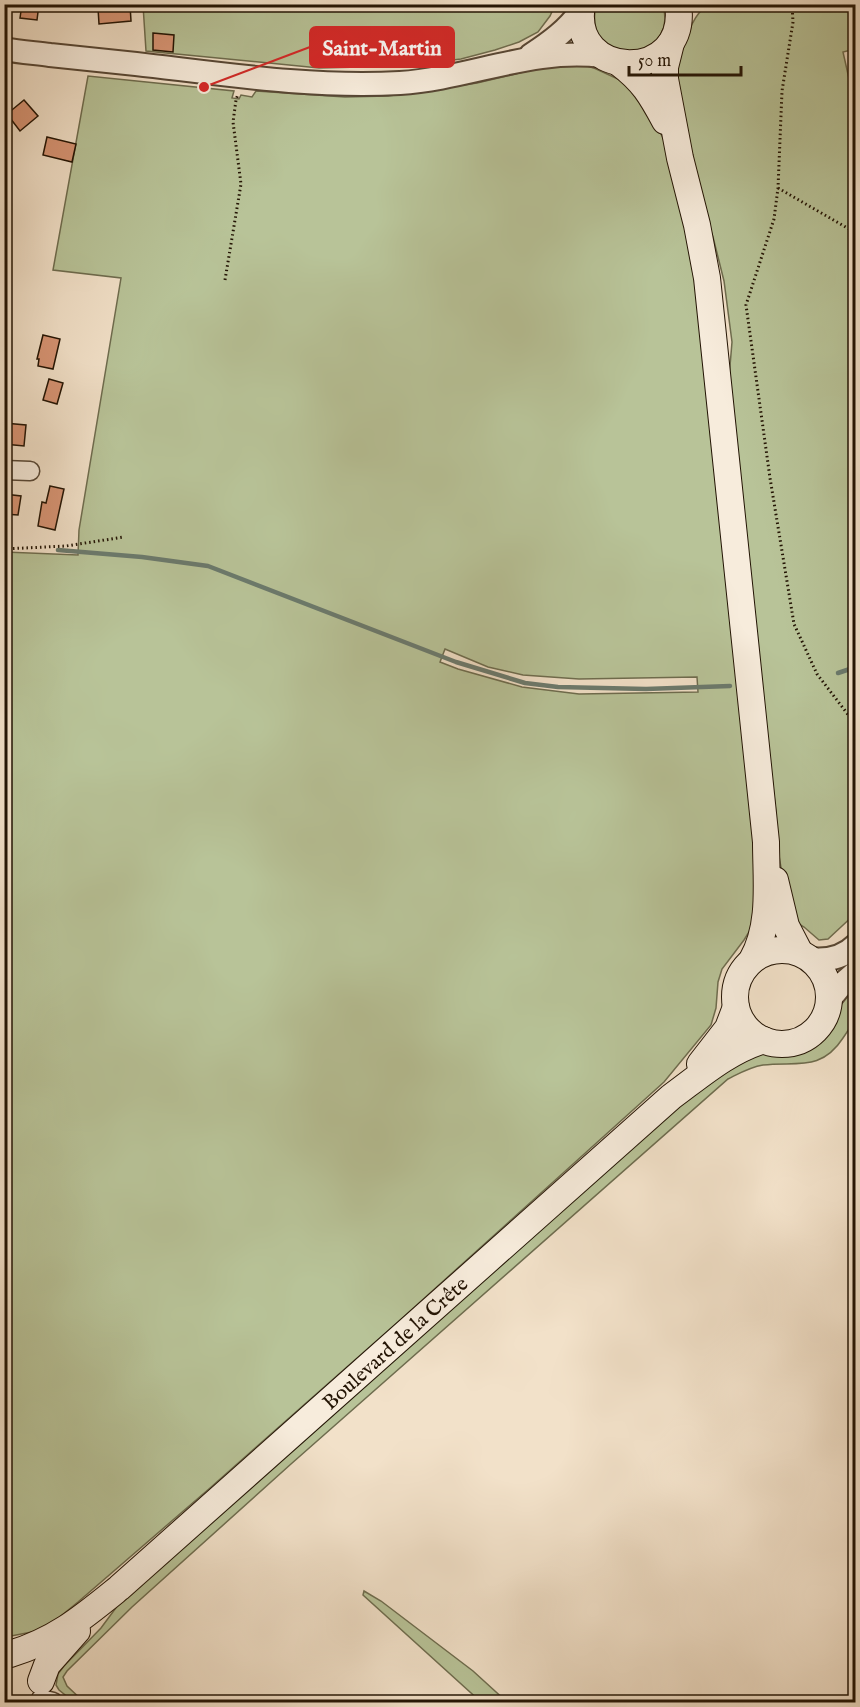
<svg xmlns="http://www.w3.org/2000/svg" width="860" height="1707" viewBox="0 0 860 1707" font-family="'IM FELL English',serif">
  <rect width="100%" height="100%" fill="#f2e1c9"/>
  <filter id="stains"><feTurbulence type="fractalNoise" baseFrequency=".00333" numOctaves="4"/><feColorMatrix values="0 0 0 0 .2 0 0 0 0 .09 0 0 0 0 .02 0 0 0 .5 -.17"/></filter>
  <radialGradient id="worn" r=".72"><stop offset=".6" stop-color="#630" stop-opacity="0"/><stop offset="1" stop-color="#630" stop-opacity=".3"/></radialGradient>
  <g fill="#b8c398" stroke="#6e6c4e" stroke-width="1.5" fill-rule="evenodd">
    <polygon points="143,5 555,5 550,16 538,32 519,42 495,50 461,59 403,66 319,68 146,51"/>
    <path d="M 596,5 L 662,5 C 671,24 658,49 637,52 C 632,53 627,51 623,50 C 619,49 613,48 609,46 C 594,40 593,18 596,5 Z"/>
    <path d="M 711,5 L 855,5 L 855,49 L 843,52 L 856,110 L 856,913 L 828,939 L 819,940 L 804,927 L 796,922 L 786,898 L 774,825 L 776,813 L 728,390 L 732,342 L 724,281 L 713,237 L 704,212 L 675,71 C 679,56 689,25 699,13 C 702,9 707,7 711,5 Z"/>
    <path d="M 579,64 L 594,68 L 618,79 L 646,100 L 669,152 L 692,250 L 757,837 L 754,924 L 744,940 L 722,969 L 718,982 L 716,1008 L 711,1025 L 664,1082 L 399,1321 L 210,1488 L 78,1602 L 51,1624 L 37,1631 L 6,1637 L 5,1636 L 5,552 L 78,555 L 79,530 L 121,278 L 53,270 L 88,76 L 234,91 L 232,98 L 239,99 L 241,95 L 252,97 L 256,91 L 345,97 L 388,96 L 477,83 L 540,68 ZM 445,649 L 488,667 L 523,675 L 579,679 L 697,677 L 698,692 L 579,694 L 522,687 L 458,669 L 440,662 Z"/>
    <path d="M 855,980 C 855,990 858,1008 855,1017 C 853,1024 847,1032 843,1038 C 821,1072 796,1061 763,1065 C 750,1067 740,1073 728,1079 L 291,1464 L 132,1607 L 67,1671 L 63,1677 L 67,1686 L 84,1702 L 74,1702 L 59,1690 L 56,1685 L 58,1674 L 64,1666 L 101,1628 L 121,1601 L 710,1077 L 763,1052 L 779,1055 L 794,1054 L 811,1047 L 824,1037 L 831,1026 L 842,997 Z"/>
    <polygon points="364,1591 381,1601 473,1671 507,1702 481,1702 363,1595"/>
  </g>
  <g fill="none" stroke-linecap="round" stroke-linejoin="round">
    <g stroke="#6b7a6d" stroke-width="4.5">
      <polyline points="58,550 142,557 208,566 456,662 525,683 558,687 646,689 730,686"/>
      <polyline points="838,673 856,667"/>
    </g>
  </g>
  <g fill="#d89575" stroke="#231404" stroke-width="1.5">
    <polygon points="22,4 39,4 37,20 20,18"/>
    <polygon points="130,5 131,21 99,24 98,8"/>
    <polygon points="153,33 174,35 173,52 153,50"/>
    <polygon points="24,100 38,116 20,131 7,114"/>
    <polygon points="47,137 76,144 72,162 43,155"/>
    <polygon points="43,335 60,339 53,369 38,366 39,359 37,359"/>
    <polygon points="49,379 63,383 57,404 43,400"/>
    <polygon points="4,423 26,425 24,446 4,444"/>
    <polygon points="50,486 64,489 55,530 38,526 42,502 46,503"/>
    <polygon points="4,494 21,496 18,515 4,514"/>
  </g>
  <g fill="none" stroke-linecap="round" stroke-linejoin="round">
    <g stroke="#574735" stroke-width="21">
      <g id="minor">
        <polyline points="4,470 30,471"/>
        <polyline points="41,1699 53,1702"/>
      </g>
    </g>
    <g stroke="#574735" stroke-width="26">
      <g id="tertiary">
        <path d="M 4,49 C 19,52 35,53 50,55 C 78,58 107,61 136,64 C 223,74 312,88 400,83 C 468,79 533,47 602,56"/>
        <path d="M 531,55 C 551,42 567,30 581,11"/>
        <path d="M 810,959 C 827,961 843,958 856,945"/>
        <polyline points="829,1000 842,984 856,972"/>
      </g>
    </g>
    <g stroke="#231404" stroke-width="28">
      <g id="secondary">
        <path d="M 582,4 C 568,82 690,84 678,4"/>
        <path d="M 671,43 L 665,67 L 665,79 L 680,158 L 697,225 L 707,278 L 766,842 C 766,881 772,925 752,960"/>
        <path d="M 619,63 C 643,81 651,95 665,121"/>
        <polyline points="775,880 786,926 800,953"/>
        <circle cx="782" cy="997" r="47"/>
        <polyline points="700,1064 728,1028 736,1007"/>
        <path d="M 10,1654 C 56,1640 82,1618 119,1588 L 671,1097 C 701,1075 728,1051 764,1040"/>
        <polyline points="41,1681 47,1665 77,1631"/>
      </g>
    </g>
    <g stroke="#231404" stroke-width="3" stroke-dasharray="1.5 3" stroke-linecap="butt">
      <polyline points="792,4 793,22 782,91 778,188 774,219 746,305 770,478 794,624 817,674 856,725"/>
      <polyline points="778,188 856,233"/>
      <polyline points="225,280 241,184 233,122 236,100 238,94"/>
      <polyline points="4,549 66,546 124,537"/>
    </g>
    <use href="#minor" stroke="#f7ecdc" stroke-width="18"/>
    <use href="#tertiary" stroke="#f7ecdc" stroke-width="22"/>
    <use href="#secondary" stroke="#f7ecdc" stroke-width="26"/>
  </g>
  <g text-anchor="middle" stroke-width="4.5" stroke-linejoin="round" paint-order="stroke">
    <g font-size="21" fill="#231404" stroke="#f7ecdc">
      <text transform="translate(395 1343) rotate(-42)" y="7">Boulevard de la Crête</text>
    </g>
  </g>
  <path fill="none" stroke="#d62828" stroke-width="2" d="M204 87L310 47"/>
  <circle fill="#d62828" stroke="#f7ecdc" stroke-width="2" cx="204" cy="87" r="6"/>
  <rect fill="#d62828" stroke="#d62828" stroke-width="2" x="310" y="27" width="144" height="40" rx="6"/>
  <g font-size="22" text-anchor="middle" font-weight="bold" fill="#fff">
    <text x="382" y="55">Saint-Martin</text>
  </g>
  <rect width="860" height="1707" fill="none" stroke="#f2e1c9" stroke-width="24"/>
  <rect x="6" y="6" width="848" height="1695" fill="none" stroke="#231404" stroke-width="3"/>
  <rect x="12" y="12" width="836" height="1683" fill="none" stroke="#231404" stroke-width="1.5"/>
  <path d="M629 66v9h112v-9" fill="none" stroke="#231404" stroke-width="3"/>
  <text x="638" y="66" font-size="18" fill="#231404" stroke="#f7ecdc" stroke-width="4.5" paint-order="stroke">50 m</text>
  <rect width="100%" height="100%" filter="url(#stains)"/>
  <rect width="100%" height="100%" fill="url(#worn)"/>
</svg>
